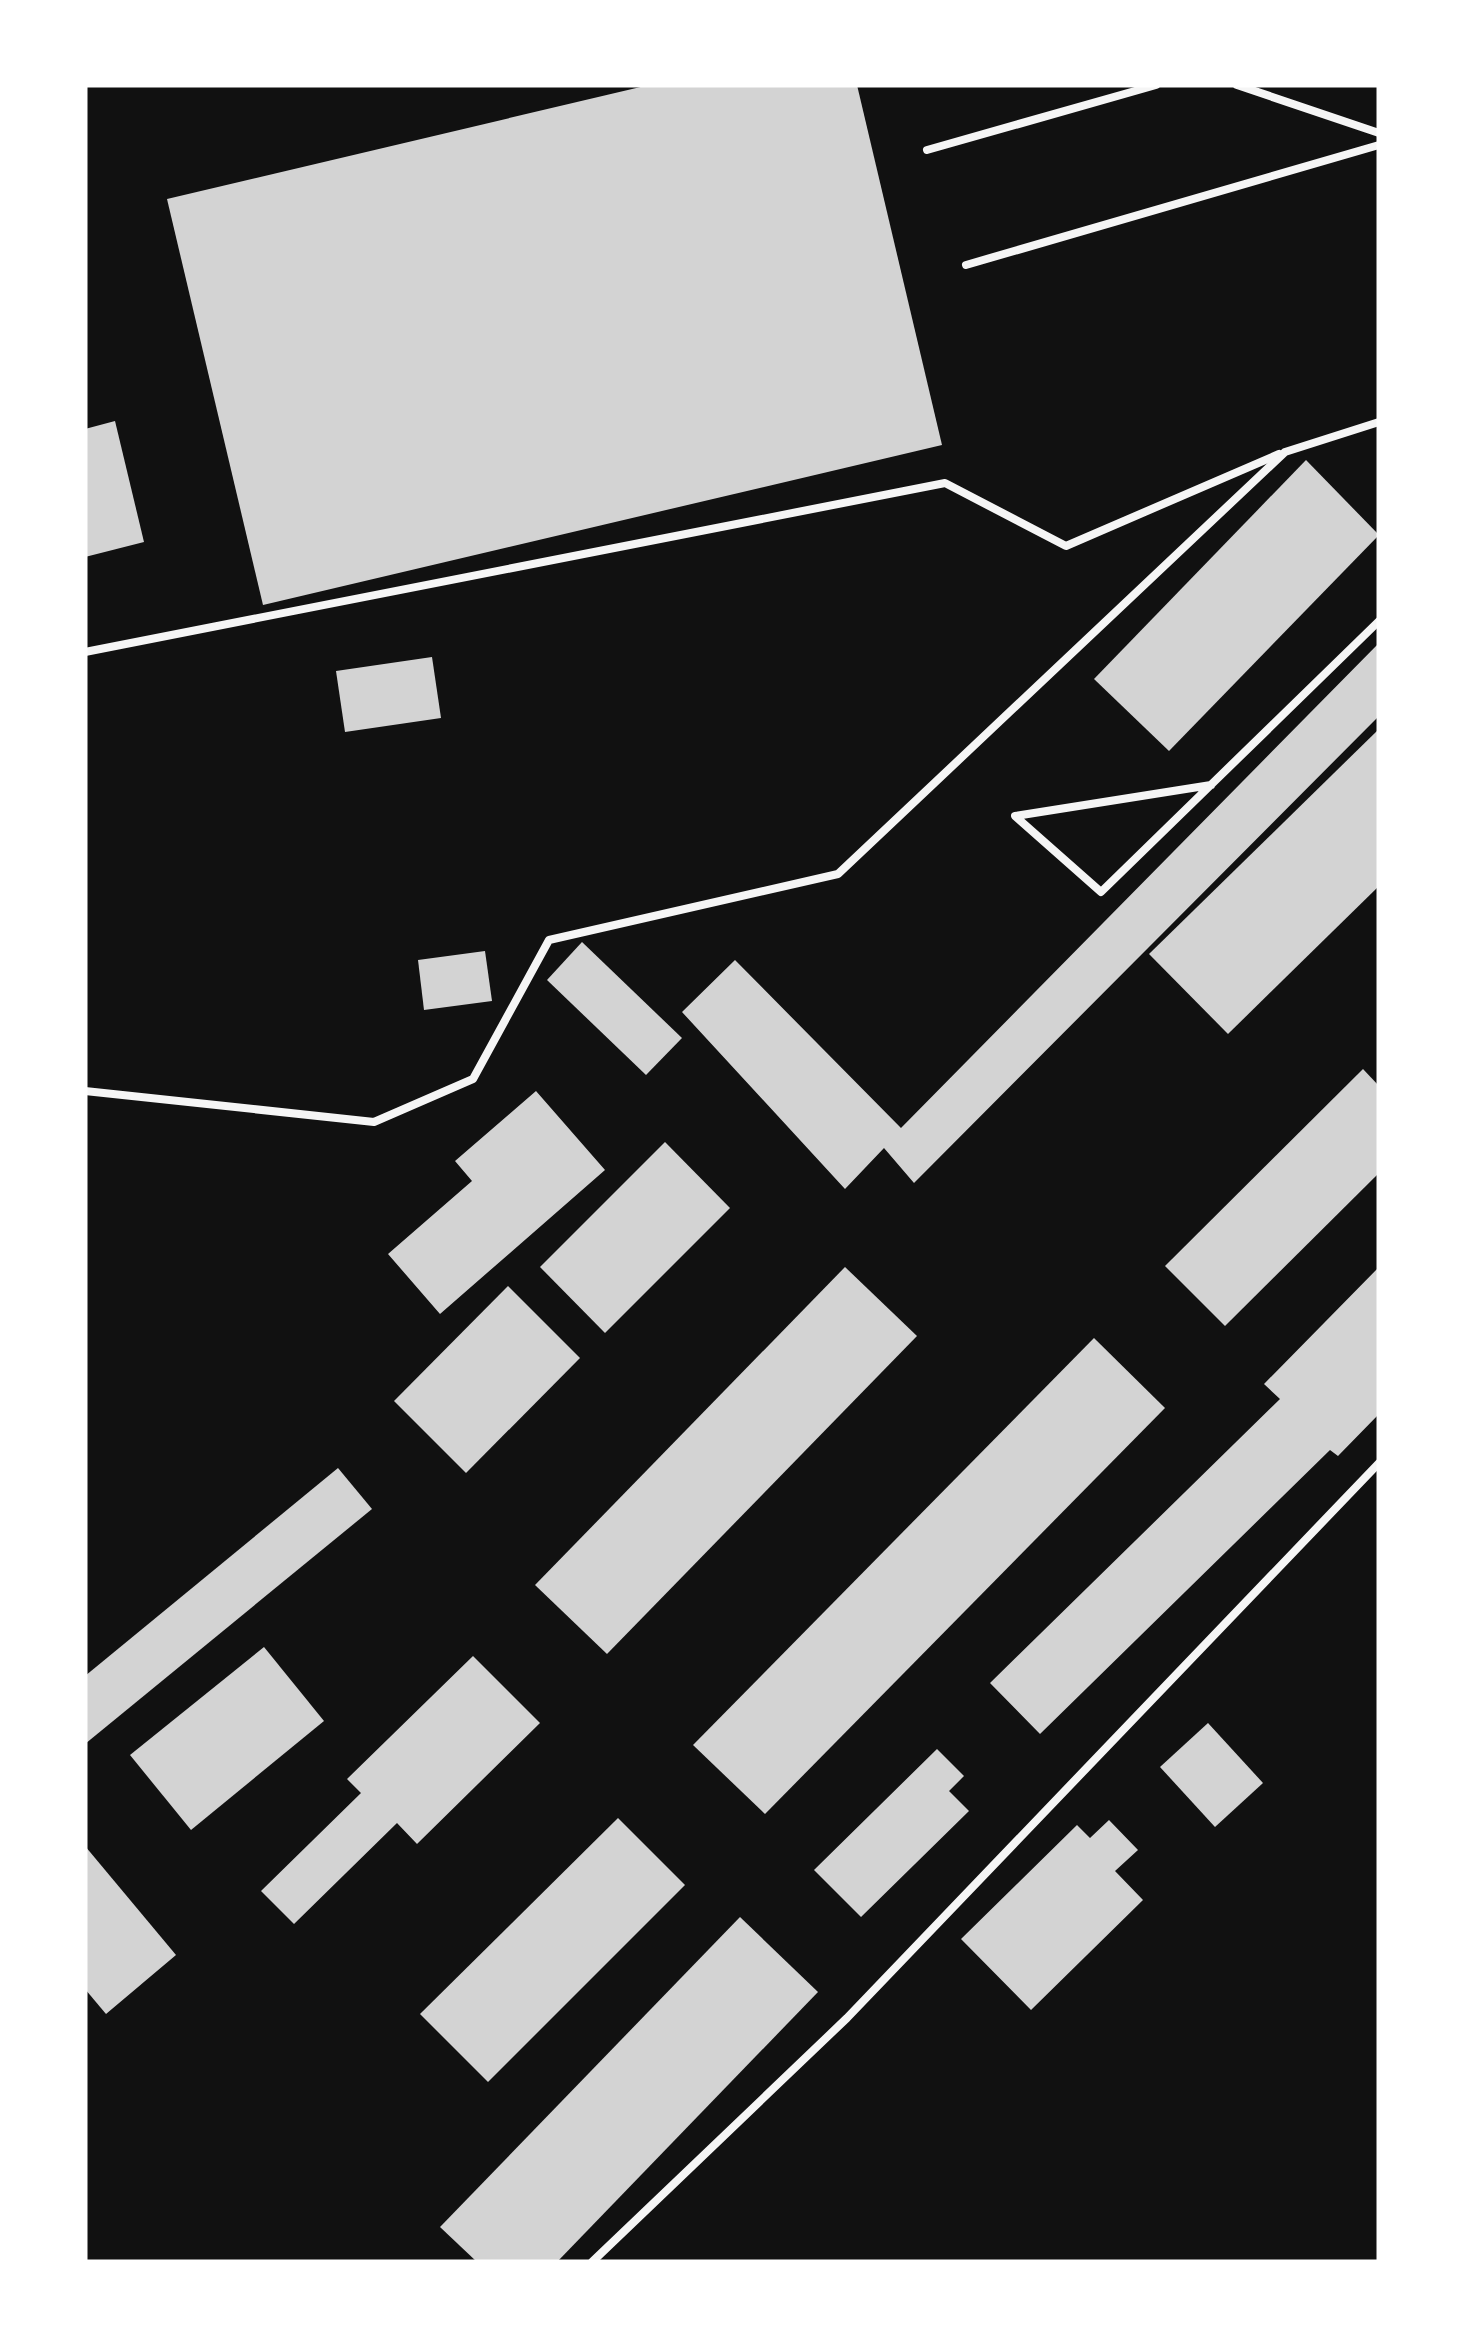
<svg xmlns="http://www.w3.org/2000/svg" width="1464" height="2347" viewBox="0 0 1464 2347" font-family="'PT Sans',sans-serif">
  <rect width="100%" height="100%" fill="#111"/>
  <g fill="#d3d3d3">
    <polygon points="649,85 857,85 942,445 263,605 167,199"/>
    <polygon points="115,421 144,542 85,557 85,429"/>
    <polygon points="1306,460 1379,535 1169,751 1094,679"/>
    <polygon points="1379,643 1379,716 914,1183 884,1148 845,1189 682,1012 735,960 901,1128"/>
    <polygon points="432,657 441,718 345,732 336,671"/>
    <polygon points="1379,729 1379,886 1228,1034 1149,954"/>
    <polygon points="582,942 682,1038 646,1075 547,980"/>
    <polygon points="485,951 492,1001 424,1010 418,960"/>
    <polygon points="1363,1069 1379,1086 1379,1173 1225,1326 1165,1266"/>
    <polygon points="536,1091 605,1170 440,1314 388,1254 472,1181 455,1161"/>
    <polygon points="665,1142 730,1208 605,1333 540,1267"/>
    <polygon points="845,1267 917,1336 607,1654 535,1585"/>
    <polygon points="1379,1267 1379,1414 1338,1456 1330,1450 1040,1734 990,1683 1280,1399 1264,1384"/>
    <polygon points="508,1286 580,1358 466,1473 394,1401"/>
    <polygon points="1094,1338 1165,1408 765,1814 693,1745"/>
    <polygon points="338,1468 372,1509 85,1744 85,1676"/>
    <polygon points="264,1647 324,1721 191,1830 130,1755"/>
    <polygon points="473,1656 540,1723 417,1844 397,1823 294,1924 261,1891 361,1793 347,1779"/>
    <polygon points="1208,1723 1263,1783 1215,1827 1160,1767"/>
    <polygon points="937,1749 964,1776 949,1791 969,1811 861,1917 814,1870"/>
    <polygon points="618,1818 685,1885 488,2082 420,2014"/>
    <polygon points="1109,1820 1138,1850 1115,1871 1143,1900 1031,2010 961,1939 1077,1825 1090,1838"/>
    <polygon points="85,1846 176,1955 106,2014 85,1989"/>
    <polygon points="740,1917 818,1992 557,2262 477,2262 440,2227"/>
  </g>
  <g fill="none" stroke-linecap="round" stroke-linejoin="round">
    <g stroke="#f5f5f5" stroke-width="8">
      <polyline points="1237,85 1379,133"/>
      <polyline points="927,150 1156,85"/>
      <polyline points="966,265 1379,145"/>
      <polyline points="85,652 945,483 1066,546 1279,454"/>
      <polyline points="1211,785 1015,816 1101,892 1379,621"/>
      <polyline points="85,1091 374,1122 473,1079 549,940 838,874 1285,452 1379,422"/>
      <polyline points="592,2262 847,2018 1379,1463"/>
    </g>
  </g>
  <rect width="1464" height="2347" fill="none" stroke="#ffffff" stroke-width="175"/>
</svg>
